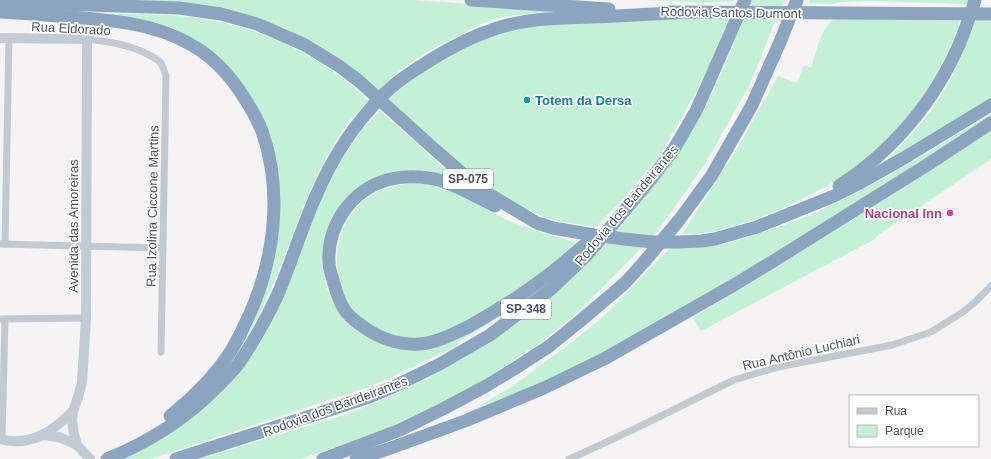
<svg xmlns="http://www.w3.org/2000/svg" width="991" height="459" viewBox="0 0 991 459" font-family="Arial,sans-serif">
  <rect width="100%" height="100%" fill="#f5f3f3"/>
  <g fill="#c3f1d5">
    <path d="M 39,0 L 414,0 L 545,9 L 546,12 C 527,14 508,15 489,21 C 481,24 474,27 467,31 C 450,40 432,48 416,59 C 402,68 390,79 379,90 L 257,18 Z"/>
    <polygon points="637,0 734,0 734,1 699,3 680,1"/>
    <polygon points="750,0 784,0 749,86 705,164 656,233 601,289 572,317 543,341 511,362 480,382 443,403 406,421 341,445 300,459 200,459 350,413 391,396 427,379 487,344 534,311 577,274 601,250 619,229 655,185 689,136 707,105 723,70 737,35"/>
    <polygon points="810,0 969,0 967,4 868,1 843,2 832,4 809,3"/>
    <path d="M 118,14 C 138,14 159,14 179,16 C 233,20 289,40 333,71 C 346,80 357,91 368,101 C 357,113 345,125 337,139 C 316,171 303,208 289,244 C 271,290 253,336 221,375 L 268,275 L 269,141 L 213,57 L 117,17 Z"/>
    <polygon points="730,16 708,69 696,92 659,157 625,196 596,227 553,220 532,212 503,196 469,173 387,98 414,77 468,45 509,30 550,24"/>
    <path d="M 835,18 L 960,21 C 940,79 903,132 853,169 C 833,184 810,195 787,206 C 760,218 733,228 704,233 C 697,234 689,234 682,234 L 736,151 L 778,76 L 797,83 L 804,65 L 811,68 C 816,53 821,27 835,18 Z"/>
    <path d="M 976,20 L 991,21 L 991,100 L 886,162 C 905,141 926,120 941,96 C 956,72 965,46 976,20 Z"/>
    <polygon points="380,111 461,183 445,175 430,171 414,170 401,171 373,179 359,186 349,195 339,207 323,250 322,265 325,282 331,299 341,314 391,347 491,321 492,322 457,343 458,345 390,378 365,388 151,459 119,459 238,373 251,356 263,338 325,189 349,148 368,123"/>
    <path d="M 991,114 L 991,118 L 716,289 L 585,362 L 509,397 L 470,412 L 517,383 L 572,342 L 602,318 L 670,248 C 684,248 699,248 713,246 C 727,244 742,239 757,234 C 842,209 916,159 991,114 Z"/>
    <polygon points="991,131 991,159 878,235 875,239 701,331 693,318 865,212"/>
    <path d="M 412,183 L 427,184 L 445,188 L 507,220 L 531,229 L 581,244 C 564,257 547,271 530,283 C 517,292 503,300 489,308 C 471,319 453,331 432,336 C 376,348 329,303 338,247 C 341,230 349,213 362,202 C 376,190 394,185 412,183 Z"/>
  </g>
  <g fill="none" stroke-linecap="round" stroke-linejoin="round">
    <g stroke="#c1cad2" stroke-width="7">
      <path d="M 87,39 C 108,42 128,44 147,54 C 151,56 156,58 160,62 C 163,65 164,71 166,76 L 161,352"/>
      <polyline points="0,244 163,248"/>
      <polyline points="5,244 9,38"/>
      <polyline points="0,319 86,318"/>
      <polyline points="2,440 5,319"/>
      <polyline points="569,459 585,452 630,431 734,380 778,367 892,345 931,332 963,312 974,303 991,286"/>
    </g>
    <g stroke="#c1cbd6" stroke-width="10">
      <polyline points="0,38 87,39 86,318 82,382 78,397 73,411 72,421 74,434 77,445 90,459"/>
      <polyline points="43,435 59,437 77,445"/>
      <path d="M 0,439 C 31,447 52,432 73,411"/>
    </g>
    <g stroke="#8ba5c1" stroke-width="13">
      <polyline points="471,0 609,9"/>
      <polyline points="0,4 29,3 179,8 221,14 257,24 305,45 339,66 359,81 433,148 464,175 487,193 537,223 553,228 594,235 624,239 653,242 678,242 702,241 715,239 757,227 834,196 858,184 904,158 991,105"/>
      <path d="M 0,12 C 23,13 46,15 69,17 C 110,20 152,23 188,43 C 209,54 226,71 239,90 C 248,103 256,116 262,131 C 284,194 274,265 245,324 C 240,335 234,347 227,357 C 211,380 191,399 170,416"/>
      <polyline points="668,12 991,14"/>
      <path d="M 839,186 C 893,151 936,100 961,40 C 966,27 971,14 975,0"/>
      <path d="M 495,206 C 475,197 451,181 429,178 C 415,176 401,176 387,180 C 352,190 327,225 329,262 C 329,268 331,274 333,280 C 336,291 340,306 349,315 C 353,320 360,324 365,328 C 381,339 401,345 420,344 C 436,343 453,334 468,327 C 495,312 522,295 547,276 C 564,263 579,249 596,236"/>
      <path d="M 107,459 C 149,442 186,419 218,386 C 225,379 233,371 239,363 C 254,341 267,318 278,294 C 291,263 301,230 315,198 C 331,160 354,124 384,94 C 393,85 404,77 415,70 C 439,54 464,39 492,30 C 524,18 559,18 593,17 C 621,16 648,14 676,13"/>
      <polyline points="176,459 323,412 369,397 393,387 440,364 490,335 551,289 587,255 648,183 674,149 696,111 745,0"/>
      <polyline points="323,459 400,430 443,409 486,386 514,369 548,347 579,322 625,283 644,262 680,219 712,175 752,105 780,42 797,0"/>
      <polyline points="356,459 388,449 465,421 544,388 604,359 734,285 775,260 927,165 991,123"/>
    </g>
  </g>
  <circle fill="#0f9aa8" stroke="#fff" stroke-width="1.5" cx="527" cy="100" r="4"/>
  <circle fill="#d1479c" stroke="#fff" stroke-width="1.5" cx="950" cy="213" r="4"/>
  <g text-anchor="middle" stroke-width="3.5" stroke-linejoin="round" paint-order="stroke">
    <g fill="#fff" stroke="#808990" stroke-width="1">
      <rect x="443" y="169" width="50" height="20" rx="3"/>
      <rect x="501" y="299" width="50" height="20" rx="3"/>
    </g>
    <g font-size="12" font-weight="bold" fill="#4a5661">
      <text x="468" y="183">SP-075</text>
      <text x="526" y="313">SP-348</text>
    </g>
    <g font-size="13" fill="#4a5661" stroke="#fff">
      <text transform="translate(731 12) rotate(1)" y="5">Rodovia Santos Dumont</text>
      <text transform="translate(71 28) rotate(3)" y="5">Rua Eldorado</text>
      <text transform="translate(626 205) rotate(-50)" y="5">Rodovia dos Bandeirantes</text>
      <text transform="translate(152 206) rotate(-89)" y="5">Rua Izolina Ciccone Martins</text>
      <text transform="translate(73 226) rotate(-90)" y="5">Avenida das Amoreiras</text>
      <text transform="translate(801 352) rotate(-13)" y="5">Rua Antônio Luchiari</text>
      <text transform="translate(335 406) rotate(-20)" y="5">Rodovia dos Bandeirantes</text>
    </g>
    <g font-size="13" font-weight="bold" fill="#0d838f" stroke="#fff" text-anchor="start">
      <text x="535" y="105">Totem da Dersa</text>
    </g>
    <g font-size="13" font-weight="bold" fill="#b23c85" stroke="#fff" text-anchor="end">
      <text x="942" y="218">Nacional Inn</text>
    </g>
  </g>
  <rect x="849" y="395" width="130" height="52" fill="#ffffff" stroke="#b7bbc0"/>
  <rect x="857" y="408" width="20" height="6" fill="#c1cbd6" stroke="#b7bbc0"/>
  <text x="885" y="415" font-size="12" fill="#4a5661">Rua</text>
  <rect x="857" y="425" width="20" height="12" fill="#c3f1d5" stroke="#b7bbc0"/>
  <text x="885" y="435" font-size="12" fill="#4a5661">Parque</text>
</svg>
